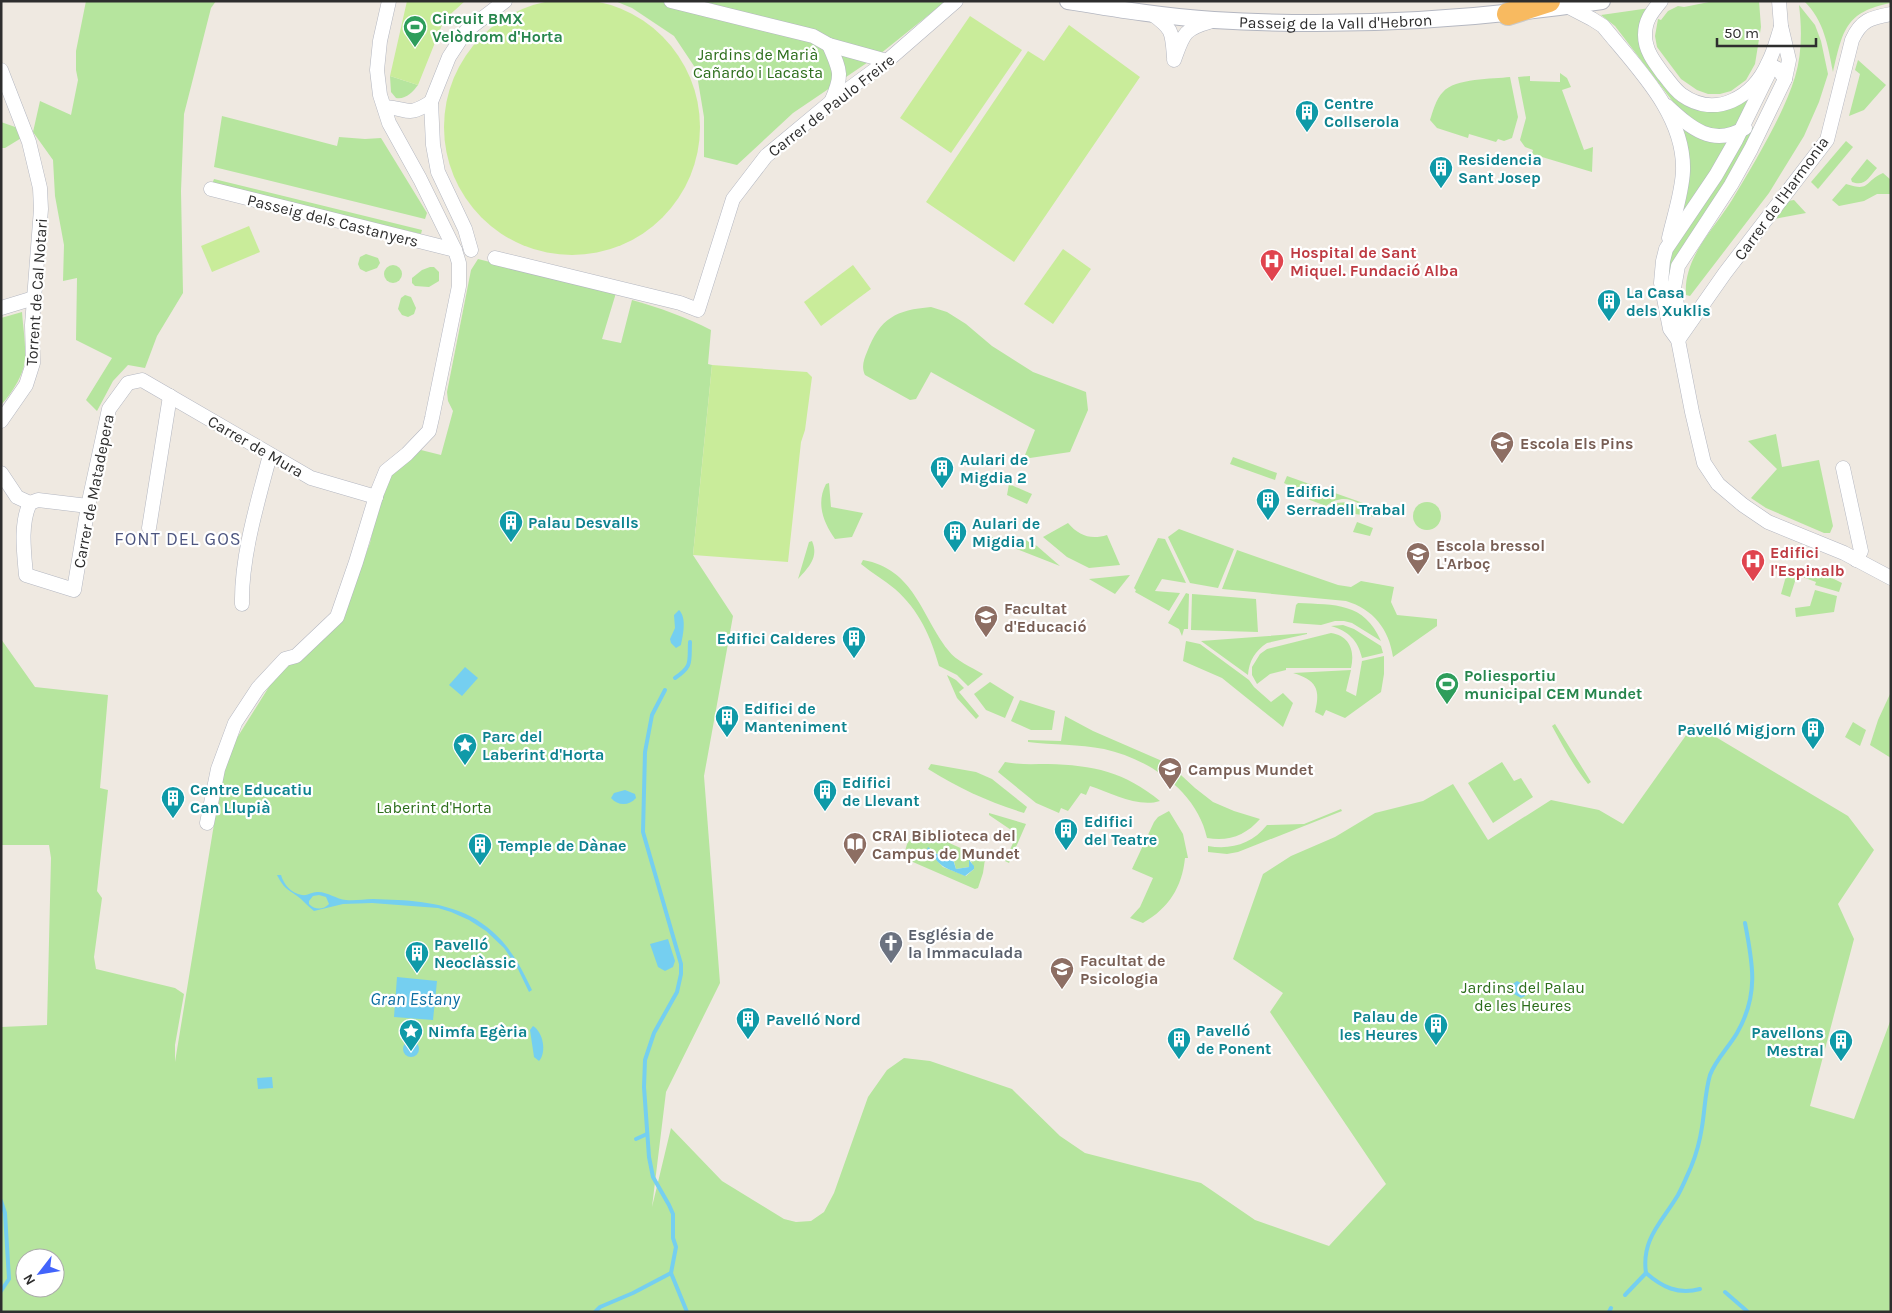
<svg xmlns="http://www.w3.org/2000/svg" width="1892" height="1313" viewBox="0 0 1892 1313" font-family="Karla,sans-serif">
  <rect width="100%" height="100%" fill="#efe9e1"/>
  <g fill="#b6e59e" fill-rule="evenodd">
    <polygon points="86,1 216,1 211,8 184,114 181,191 183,293 157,336 145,368 128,365 113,381 97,411 86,400 112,358 76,340 77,278 63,281 64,245 55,196 53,160 33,132 40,101 71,115 78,80 76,70 76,51"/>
    <polygon points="615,1 946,1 880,54 793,113 737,165 704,157 704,117 696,69 674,36 632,8"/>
    <polygon points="1714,1 1759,1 1761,27 1755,64 1746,80 1731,91 1720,94 1708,94 1697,90 1681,79 1657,47 1655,36 1658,19 1661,20 1668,11 1678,6 1684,7"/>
    <path d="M 1804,1 L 1891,1 L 1891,3 C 1845,12 1843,30 1833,72 C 1828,46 1824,20 1804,1 Z"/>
    <path d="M 1799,5 L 1815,25 L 1821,41 L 1828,74 L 1819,102 L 1804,136 L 1769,193 L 1690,296 L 1686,295 C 1683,258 1714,229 1732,200 C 1753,165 1783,116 1795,77 C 1802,54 1802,29 1799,5 Z"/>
    <polygon points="1650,8 1641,33 1692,105 1751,94 1740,124 1724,130 1708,129 1680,111 1615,26 1601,15"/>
    <polygon points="1858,60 1886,85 1864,110 1849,116 1860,74 1855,70"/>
    <polygon points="1560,73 1567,78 1571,87 1562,90 1584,150 1593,147 1592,172 1532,154 1533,150 1525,147 1520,140 1526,118 1518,77 1530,76 1530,81 1560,82"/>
    <path d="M 390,76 L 418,85 C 413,92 405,100 396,98 L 391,92 Z"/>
    <path d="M 1510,77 L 1518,117 L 1512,138 L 1504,141 L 1498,139 L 1496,142 L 1469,134 L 1468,138 L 1437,128 L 1430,120 C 1433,111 1436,99 1443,92 C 1455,78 1493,79 1510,77 Z"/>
    <polygon points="222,116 337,146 339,137 365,139 381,138 427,213 425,219 214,167"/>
    <polygon points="1675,119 1731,138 1676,227 1686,183"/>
    <polygon points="1,122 18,128 23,137 5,148 1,148"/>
    <polygon points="1759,124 1666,297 1667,261 1746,132"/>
    <polygon points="1846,141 1853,147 1818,189 1811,182"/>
    <path d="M 1867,159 L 1877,168 C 1869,177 1865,187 1852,182 L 1851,179 Z"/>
    <path d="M 1883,173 L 1891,180 L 1891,194 L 1877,194 L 1864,201 L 1839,206 L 1832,200 L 1846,184 C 1871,192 1863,182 1883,173 Z"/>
    <polygon points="214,179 422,230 421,234 212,184"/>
    <polygon points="1794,200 1806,213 1774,219 1788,201"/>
    <polygon points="366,254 378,258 380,263 377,268 366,272 360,269 358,264 360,257"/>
    <path d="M 478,259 L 616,293 L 602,339 L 621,343 L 632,300 C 660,308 686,317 711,330 L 708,364 L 712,365 L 693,555 L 733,616 L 704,776 L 720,983 L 666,1092 L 652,1207 L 671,1128 L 722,1181 L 784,1219 L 796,1222 L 811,1221 L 824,1212 L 834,1193 L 868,1097 L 887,1070 L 904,1058 L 930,1061 L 1012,1089 L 1060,1136 L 1085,1153 L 1201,1183 L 1255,1220 L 1329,1246 L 1386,1184 L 1270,1012 L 1283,993 L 1233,959 L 1263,874 L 1291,856 L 1335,837 L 1375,813 L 1423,801 L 1453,784 L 1488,840 L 1551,800 L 1599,810 L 1623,824 L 1694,724 L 1848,816 L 1874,850 L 1838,904 L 1854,939 L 1810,1106 L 1854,1119 L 1891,1019 L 1891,1312 L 1,1312 L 1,1027 L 47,1025 L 51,858 L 49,845 L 1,845 L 1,639 L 35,687 L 108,695 L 100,788 L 108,790 L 97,891 L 102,898 L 94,957 L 96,969 L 175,988 L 184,994 L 175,1045 L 175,1062 L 225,757 L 277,674 L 344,611 L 370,543 L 380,497 L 390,475 L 421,450 L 441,455 L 453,411 L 448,401 L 447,392 L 471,270 ZM 25,1258 L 55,1258 L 55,1288 L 25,1288 Z"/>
    <circle cx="393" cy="274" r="9"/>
    <polygon points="430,267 434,267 439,272 439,281 429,287 415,286 412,283 412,278 422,270"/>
    <polygon points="405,295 411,297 416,308 414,314 408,317 402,315 398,309 401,298"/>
    <path d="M 931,307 L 947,312 L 966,324 L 992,346 L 1033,372 L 1086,392 L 1088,410 L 1070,452 L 1030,458 L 1025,455 L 1035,430 L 931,372 L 916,399 L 910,400 L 865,375 C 861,367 864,359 867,352 C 880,318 896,310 931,307 Z"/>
    <path d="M 22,312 C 23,327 26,344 25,360 C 24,374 11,395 1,405 L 1,318 Z"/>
    <polygon points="1776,434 1782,467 1819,460 1833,526 1830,533 1824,533 1766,508 1751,498 1777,469 1748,441"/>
    <polygon points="1233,457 1277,473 1275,480 1230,464"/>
    <path d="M 1287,476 L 1380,509 L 1378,514 C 1359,505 1347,490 1326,506 L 1286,491 L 1288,485 L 1284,483 Z"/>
    <path d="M 829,483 L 831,507 L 863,513 L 852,537 L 835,539 C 823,522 816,503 826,484 Z"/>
    <polygon points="1009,484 1032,494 1027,504 1007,495"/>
    <path d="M 1349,502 C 1359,505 1367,513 1377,517 L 1347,513 L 1330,507 L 1336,503 Z"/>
    <circle cx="1427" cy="516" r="14"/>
    <polygon points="1357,522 1373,528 1370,536 1353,532"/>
    <path d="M 1068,523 C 1079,536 1091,540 1107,535 L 1120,565 L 1089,568 L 1067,557 L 1043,537 Z"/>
    <polygon points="1179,529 1234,549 1218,588 1190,583 1168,537"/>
    <polygon points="990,537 1022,538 1037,546 1060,566 989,538"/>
    <polygon points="1158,538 1165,539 1186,583 1162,579 1155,591 1180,593 1169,611 1135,592 1136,590 1134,588"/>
    <path d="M 812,541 C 819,557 809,567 798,579 L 809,542 Z"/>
    <path d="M 1237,550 L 1338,585 L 1351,587 L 1361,581 L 1394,587 L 1391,602 L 1397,615 L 1437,619 L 1437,626 L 1393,657 C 1389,629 1373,609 1346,601 L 1222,589 Z"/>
    <path d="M 863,560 C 914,569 921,615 948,650 C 956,661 971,667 983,674 L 968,686 L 957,675 L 939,666 C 931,637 919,610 895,589 C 884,580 872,573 861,564 Z"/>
    <polygon points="1788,569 1830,577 1842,583 1839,592 1815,585 1816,582 1797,575 1790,597 1781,594"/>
    <polygon points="1130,575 1115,594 1089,579"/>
    <polygon points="1815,590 1837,596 1834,612 1796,617 1795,608 1810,606"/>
    <polygon points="1186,593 1189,594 1188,629 1184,629 1182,636 1179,629 1168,623"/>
    <polygon points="1192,594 1256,599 1258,632 1191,630"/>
    <path d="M 1298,603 C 1335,605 1364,602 1381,641 L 1352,623 L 1344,621 L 1335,621 L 1321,625 L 1293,623 L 1296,605 Z"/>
    <path d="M 1343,625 L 1354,629 L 1381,646 L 1383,653 L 1362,658 C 1358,640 1348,631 1331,626 Z"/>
    <path d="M 1307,633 L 1307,634 L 1267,643 C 1255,651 1249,661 1248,675 L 1201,641 Z"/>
    <path d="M 1331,633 C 1350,636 1355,651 1351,668 L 1286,668 L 1286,670 L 1270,674 L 1257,684 L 1252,675 L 1252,667 L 1260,654 L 1267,649 Z"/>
    <polygon points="1186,641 1200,644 1249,680 1254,687 1271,702 1283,693 1293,703 1283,727 1222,678 1183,661"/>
    <path d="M 1384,656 L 1384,674 L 1381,692 L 1345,718 L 1326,710 L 1323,716 L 1315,712 C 1321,689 1316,680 1293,673 L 1351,670 L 1346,691 L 1356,696 L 1362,661 Z"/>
    <polygon points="947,675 956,680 964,688 959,692 979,716 976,719 957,698"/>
    <polygon points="990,682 1014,697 1005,718 986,710 974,694"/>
    <polygon points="1891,692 1891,758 1870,745 1878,720"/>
    <polygon points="1020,700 1055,711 1052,730 1031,730 1011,721"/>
    <path d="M 1065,716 L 1093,731 L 1169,764 L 1195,788 L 1213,802 L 1234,811 L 1260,819 C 1246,835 1229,842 1207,838 C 1197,791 1149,759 1104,749 C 1079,744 1053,745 1028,742 L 1028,740 L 1061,741 Z"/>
    <polygon points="1853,722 1866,730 1860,746 1845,737"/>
    <path d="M 1555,724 L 1591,782 L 1588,784 C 1574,767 1563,746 1552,726 Z"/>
    <path d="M 1005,762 C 1019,765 1034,764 1048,764 C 1093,765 1125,772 1160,801 C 1138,808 1111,793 1090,786 L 1086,795 L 1081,793 L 1068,811 L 1061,808 L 1059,813 L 1036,803 L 998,772 Z"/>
    <polygon points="1502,762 1514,781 1521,778 1533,797 1493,823 1468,783"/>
    <path d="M 931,764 L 976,772 L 992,779 L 1027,807 L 1024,813 C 989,802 960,789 928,769 Z"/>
    <path d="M 1341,809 L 1342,811 L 1238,852 L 1227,854 L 1208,852 L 1208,846 C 1231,850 1252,844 1267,825 L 1304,824 Z"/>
    <path d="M 1169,811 L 1183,834 L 1188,858 L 1185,858 C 1182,887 1169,908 1143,923 L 1130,918 L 1140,907 L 1153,878 L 1132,869 L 1154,822 L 1158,817 Z"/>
    <polygon points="989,813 1026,824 1009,863 1005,861 1017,834 989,815"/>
    <path d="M 918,829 L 985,859 L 983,873 L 978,888 L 975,889 L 906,859 L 904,855 L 907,844 ZM 930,848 L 937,854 L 952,854 L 956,869 L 969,867 L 969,861 L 971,861 L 974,869 L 966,876 L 943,867 L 929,852 Z"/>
  </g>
  <g fill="#c9ec9a">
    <circle cx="572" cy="127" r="128"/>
    <polygon points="407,1 465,1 444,20 418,85 390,76"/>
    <polygon points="970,16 1022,50 951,153 900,118"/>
    <polygon points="1069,25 1140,77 1014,262 926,202 1028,51 1044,61"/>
    <polygon points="249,226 260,252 212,272 201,246"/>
    <polygon points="1063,249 1091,269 1053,324 1024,304"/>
    <polygon points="853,265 871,289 821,326 804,302"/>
    <polygon points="712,365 807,372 812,377 805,430 801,442 788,562 693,555"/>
  </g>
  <g fill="#75cff0" fill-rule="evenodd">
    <path d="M 679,610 C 687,618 683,635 681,645 L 676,648 L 671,643 L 670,639 L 675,628 L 674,615 Z"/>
    <polygon points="465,667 478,678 462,696 449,685"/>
    <path d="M 625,790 L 635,794 L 636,798 C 629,806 618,806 611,798 L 614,793 Z"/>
    <path d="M 928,847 L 937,854 L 951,853 L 956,869 L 969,867 L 969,860 L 974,866 L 974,869 L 965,876 C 950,869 941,869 932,854 L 926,852 Z"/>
    <path d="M 277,875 L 281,875 C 284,885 291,893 302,895 C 307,896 312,892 317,892 C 326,891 336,899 346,900 C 355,901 364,899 373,899 C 405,900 440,901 470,916 C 502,933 517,958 532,990 L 529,992 L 517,967 L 504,948 L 486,931 L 469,920 L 451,912 L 438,908 L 372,903 L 343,904 L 314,911 C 309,907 305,903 301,899 C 289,889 285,891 277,875 ZM 319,895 L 326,897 L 329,904 C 323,910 315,910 309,904 L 309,901 L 313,896 Z"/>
    <polygon points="668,939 675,961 673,967 665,971 658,967 650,944"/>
    <polygon points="397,977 437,981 433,1020 394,1017"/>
    <polygon points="1517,981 1525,985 1524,988 1527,991 1525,996 1521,998 1514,994 1514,991 1511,988 1511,985"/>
    <path d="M 533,1026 C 543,1032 547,1052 539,1061 L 534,1057 L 530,1030 Z"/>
    <circle cx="411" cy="1049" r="8"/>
    <polygon points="272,1077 273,1088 258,1089 257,1078"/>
  </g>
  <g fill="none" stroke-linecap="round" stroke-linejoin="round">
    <g stroke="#75cff0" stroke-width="4">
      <path d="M 675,678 C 693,666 689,662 690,642"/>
      <polyline points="665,690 652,715 645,752 643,832 681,964 681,974 677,992 654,1033 645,1060 644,1087 649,1157 653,1177 669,1205 673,1214 673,1238 676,1247 671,1273 687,1312"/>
      <polyline points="636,1139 647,1134"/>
      <polyline points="1,1201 5,1213 9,1279 1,1291"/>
      <path d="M 1700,1289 C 1678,1295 1662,1287 1646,1273 C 1641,1239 1662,1222 1678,1195 C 1683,1186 1687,1176 1691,1167 C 1696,1155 1700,1140 1702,1127 C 1705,1109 1705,1092 1710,1075 C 1716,1059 1729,1047 1737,1033 C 1759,995 1753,964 1745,923"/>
      <polyline points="1725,1292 1748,1312"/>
      <polyline points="1625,1295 1646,1273"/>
      <polyline points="595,1312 600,1307 633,1293 671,1273"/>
      <polyline points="1609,1312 1611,1308"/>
    </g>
    <g stroke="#b4b7c1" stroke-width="15">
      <g id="minor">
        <polyline points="671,1 813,36 829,45 887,61"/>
        <path d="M 1661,1 C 1652,12 1645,20 1645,35 C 1645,51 1655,63 1664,75 C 1670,82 1674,89 1682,95 C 1716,119 1753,97 1768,63 C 1774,52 1777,39 1781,27"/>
        <path d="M 1567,6 L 1592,19 L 1603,26 C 1636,67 1685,114 1683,171 C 1682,193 1674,216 1669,238"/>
        <path d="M 1152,14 C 1173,29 1172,32 1174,57"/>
        <path d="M 829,45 C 841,72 843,75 831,102"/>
        <path d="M 1174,60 C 1183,36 1183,29 1209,22"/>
        <polyline points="1,70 29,142 40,188 41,209 32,325 33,363 26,385 1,421"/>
        <polyline points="1785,79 1778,69 1768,64 1768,75 1736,140 1716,175 1666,249 1663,261 1661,283 1670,329 1678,340 1692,412 1704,463 1718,484 1743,505 1768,522 1844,553 1891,578"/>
        <path d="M 1667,106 C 1690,127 1712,148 1745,128"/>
        <path d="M 385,107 C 409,108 406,118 431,102"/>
        <polyline points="211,189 455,250"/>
        <polyline points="471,250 465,229 438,172 433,145 431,102 449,57 466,31 505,1"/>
        <polyline points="495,258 680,303 698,310 733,199 766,156 831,102 887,61 956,1"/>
        <polyline points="1,308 34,298"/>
        <polyline points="1682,332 1674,288 1678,266 1731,185 1751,149 1785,79 1789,60 1781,26 1779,1"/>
        <path d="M 1678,340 L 1725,273 L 1827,140 L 1852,40 C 1861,20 1870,18 1891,14"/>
        <polyline points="1843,468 1861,551 1856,560"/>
        <polyline points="1,473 17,497 30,503"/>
        <path d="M 30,503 C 20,524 24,552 26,575 L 74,590 L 88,506 L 109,409 L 128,383 L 142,380 L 311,478 L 376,497"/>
        <polyline points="30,503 38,500 88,506"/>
        <polyline points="149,528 170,396"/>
        <path d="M 242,604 C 241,556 258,501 270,455"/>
        <polyline points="207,823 218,769 235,723 258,688 285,659 296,656 337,617 356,562 377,493 386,471 407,454 429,431 432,418 459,286 459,263 455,250 420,179 389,123 380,95 377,70 380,41 389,1"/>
      </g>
    </g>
    <g stroke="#b4b7c1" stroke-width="18">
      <g id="tertiary">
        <path id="s1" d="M 1068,1 C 1117,9 1165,17 1214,20 C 1343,28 1474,20 1602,1"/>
      </g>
    </g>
    <g stroke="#c9c9c9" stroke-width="24">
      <polyline id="trunk" points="1508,14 1549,1"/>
    </g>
    <use href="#minor" stroke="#fff" stroke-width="14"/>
    <use href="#tertiary" stroke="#fff" stroke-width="16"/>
    <use href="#trunk" stroke="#f8ba60" stroke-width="22"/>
  </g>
  <defs>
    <g id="stadium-pin" transform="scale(1.25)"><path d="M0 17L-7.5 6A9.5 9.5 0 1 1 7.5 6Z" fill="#2e9e5b" stroke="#fff"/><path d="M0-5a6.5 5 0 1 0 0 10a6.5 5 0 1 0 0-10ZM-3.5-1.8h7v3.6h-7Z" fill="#fff"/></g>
    <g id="building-pin" transform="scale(1.25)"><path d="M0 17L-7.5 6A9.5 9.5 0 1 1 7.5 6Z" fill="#0f9aa8" stroke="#fff"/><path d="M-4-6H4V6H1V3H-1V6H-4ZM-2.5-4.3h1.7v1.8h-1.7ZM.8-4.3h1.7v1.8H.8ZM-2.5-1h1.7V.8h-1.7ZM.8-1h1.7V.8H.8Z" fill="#fff"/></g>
    <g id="hospital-pin" transform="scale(1.25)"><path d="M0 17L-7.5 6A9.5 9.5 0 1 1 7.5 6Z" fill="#e0444e" stroke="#fff"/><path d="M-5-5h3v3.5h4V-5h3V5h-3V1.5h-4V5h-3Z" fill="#fff"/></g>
    <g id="school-pin" transform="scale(1.25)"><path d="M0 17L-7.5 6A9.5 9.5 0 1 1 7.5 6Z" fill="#8d6e63" stroke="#fff"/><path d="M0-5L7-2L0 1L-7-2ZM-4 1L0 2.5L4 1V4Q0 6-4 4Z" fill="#fff"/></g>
    <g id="university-pin" transform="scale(1.25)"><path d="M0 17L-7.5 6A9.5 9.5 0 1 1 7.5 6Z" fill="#8d6e63" stroke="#fff"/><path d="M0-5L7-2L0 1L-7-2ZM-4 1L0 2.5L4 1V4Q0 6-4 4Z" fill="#fff"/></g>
    <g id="sight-pin" transform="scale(1.25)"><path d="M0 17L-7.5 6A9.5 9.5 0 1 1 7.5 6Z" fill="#0f9aa8" stroke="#fff"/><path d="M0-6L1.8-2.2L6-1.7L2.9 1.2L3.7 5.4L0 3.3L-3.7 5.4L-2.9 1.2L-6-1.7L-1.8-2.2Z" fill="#fff"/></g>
    <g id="library-pin" transform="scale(1.25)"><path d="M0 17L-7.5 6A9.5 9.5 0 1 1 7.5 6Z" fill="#8d6e63" stroke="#fff"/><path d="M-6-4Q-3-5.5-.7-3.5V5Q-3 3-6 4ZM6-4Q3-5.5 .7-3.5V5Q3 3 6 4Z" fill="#fff"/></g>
    <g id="church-pin" transform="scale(1.25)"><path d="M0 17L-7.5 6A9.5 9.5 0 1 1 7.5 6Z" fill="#6b7280" stroke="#fff"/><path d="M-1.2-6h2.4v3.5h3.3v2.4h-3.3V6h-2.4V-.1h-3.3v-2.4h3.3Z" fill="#fff"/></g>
  </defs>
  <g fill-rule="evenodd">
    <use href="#stadium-pin" x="415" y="27"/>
    <use href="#building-pin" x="1307" y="112"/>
    <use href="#building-pin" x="1441" y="168"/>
    <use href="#hospital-pin" x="1272" y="261"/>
    <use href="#building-pin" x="1609" y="301"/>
    <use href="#school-pin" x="1502" y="443"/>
    <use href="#building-pin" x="942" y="468"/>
    <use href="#building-pin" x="1268" y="500"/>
    <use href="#building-pin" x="511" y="522"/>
    <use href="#building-pin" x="955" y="532"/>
    <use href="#school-pin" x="1418" y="554"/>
    <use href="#hospital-pin" x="1753" y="561"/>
    <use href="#university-pin" x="986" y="617"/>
    <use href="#building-pin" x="854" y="638"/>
    <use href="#stadium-pin" x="1447" y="684"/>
    <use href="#building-pin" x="727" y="717"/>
    <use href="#building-pin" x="1813" y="729"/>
    <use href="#sight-pin" x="465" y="745"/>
    <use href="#university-pin" x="1170" y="769"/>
    <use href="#building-pin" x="825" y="791"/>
    <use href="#building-pin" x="173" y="798"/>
    <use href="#building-pin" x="1066" y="830"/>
    <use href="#library-pin" x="855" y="844"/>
    <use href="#building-pin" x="480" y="845"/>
    <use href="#church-pin" x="891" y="943"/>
    <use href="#building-pin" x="417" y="953"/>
    <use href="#university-pin" x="1062" y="969"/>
    <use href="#building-pin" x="748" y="1019"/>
    <use href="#building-pin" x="1436" y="1025"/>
    <use href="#sight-pin" x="411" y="1031"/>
    <use href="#building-pin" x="1179" y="1039"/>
    <use href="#building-pin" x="1841" y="1041"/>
  </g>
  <g text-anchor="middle" stroke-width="4.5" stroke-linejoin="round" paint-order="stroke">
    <g font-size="16" font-weight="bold" fill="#27864d" stroke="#fff" text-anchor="start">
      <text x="432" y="24">Circuit BMX<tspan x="432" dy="18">Velòdrom d'Horta</tspan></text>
      <text x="1464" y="681">Poliesportiu<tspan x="1464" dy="18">municipal CEM Mundet</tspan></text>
    </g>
    <g font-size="16" fill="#2e2e2e" stroke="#fff">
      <text dy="6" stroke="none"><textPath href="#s1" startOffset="269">Passeig de la Vall d'Hebron</textPath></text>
      <text transform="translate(831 105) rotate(-38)" y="6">Carrer de Paulo Freire</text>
      <text transform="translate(1781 198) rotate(-54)" y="6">Carrer de l'Harmonia</text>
      <text transform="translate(333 220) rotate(14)" y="6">Passeig dels Castanyers</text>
      <text transform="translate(36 292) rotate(-86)" y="6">Torrent de Cal Notari</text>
      <text transform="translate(256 446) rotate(30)" y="6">Carrer de Mura</text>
      <text transform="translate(93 491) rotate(-79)" y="6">Carrer de Matadepera</text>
    </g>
    <g font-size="16" fill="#2c6e1b" stroke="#fff">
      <text x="758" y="60">Jardins de Marià<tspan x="758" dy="18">Cañardo i Lacasta</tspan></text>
      <text x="434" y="813">Laberint d'Horta</text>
      <text x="1523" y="993">Jardins del Palau<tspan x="1523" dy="18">de les Heures</tspan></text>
    </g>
    <g font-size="16" font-weight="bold" fill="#0d838f" stroke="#fff" text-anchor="start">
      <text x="1324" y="109">Centre<tspan x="1324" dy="18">Collserola</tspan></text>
      <text x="1458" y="165">Residencia<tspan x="1458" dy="18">Sant Josep</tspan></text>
      <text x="1626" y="298">La Casa<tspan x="1626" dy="18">dels Xuklis</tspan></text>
      <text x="960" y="465">Aulari de<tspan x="960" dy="18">Migdia 2</tspan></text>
      <text x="1286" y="497">Edifici<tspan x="1286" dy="18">Serradell Trabal</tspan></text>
      <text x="528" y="528">Palau Desvalls</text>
      <text x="972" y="529">Aulari de<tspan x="972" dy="18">Migdia 1</tspan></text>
      <text x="836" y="644" text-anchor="end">Edifici Calderes</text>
      <text x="744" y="714">Edifici de<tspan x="744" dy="18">Manteniment</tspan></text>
      <text x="1796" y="735" text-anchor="end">Pavelló Migjorn</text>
      <text x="482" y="742">Parc del<tspan x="482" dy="18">Laberint d'Horta</tspan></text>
      <text x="842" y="788">Edifici<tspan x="842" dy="18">de Llevant</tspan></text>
      <text x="190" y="795">Centre Educatiu<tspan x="190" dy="18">Can Llupià</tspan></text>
      <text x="1084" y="827">Edifici<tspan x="1084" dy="18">del Teatre</tspan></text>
      <text x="498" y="851">Temple de Dànae</text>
      <text x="434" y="950">Pavelló<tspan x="434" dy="18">Neoclàssic</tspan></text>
      <text x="1418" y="1022" text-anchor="end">Palau de<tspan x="1418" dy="18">les Heures</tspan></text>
      <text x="766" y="1025">Pavelló Nord</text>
      <text x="1196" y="1036">Pavelló<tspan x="1196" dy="18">de Ponent</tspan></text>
      <text x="428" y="1037">Nimfa Egèria</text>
      <text x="1824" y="1038" text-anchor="end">Pavellons<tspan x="1824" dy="18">Mestral</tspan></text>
    </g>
    <g font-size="16" font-weight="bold" fill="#be3a42" stroke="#fff" text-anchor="start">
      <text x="1290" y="258">Hospital de Sant<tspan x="1290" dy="18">Miquel. Fundació Alba</tspan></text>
      <text x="1770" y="558">Edifici<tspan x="1770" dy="18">l'Espinalb</tspan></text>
    </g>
    <g font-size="16" font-weight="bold" fill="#785e54" stroke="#fff" text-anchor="start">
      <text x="1520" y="449">Escola Els Pins</text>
      <text x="1436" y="551">Escola bressol<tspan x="1436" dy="18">L'Arboç</tspan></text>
      <text x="1004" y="614">Facultat<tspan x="1004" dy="18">d'Educació</tspan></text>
      <text x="1188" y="775">Campus Mundet</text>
      <text x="872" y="841">CRAI Biblioteca del<tspan x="872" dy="18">Campus de Mundet</tspan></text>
      <text x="1080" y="966">Facultat de<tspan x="1080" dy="18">Psicologia</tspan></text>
    </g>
    <g font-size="16" font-weight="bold" fill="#5b616d" stroke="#fff" text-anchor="start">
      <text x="908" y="940">Església de<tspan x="908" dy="18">la Immaculada</tspan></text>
    </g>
    <g font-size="18" letter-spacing="1" fill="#4d5680" stroke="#fff">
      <text x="178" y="545">FONT DEL GOS</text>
    </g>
    <g font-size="18" font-style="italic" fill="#0d6fa3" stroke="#fff">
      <text x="415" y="1005">Gran Estany</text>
    </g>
  </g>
  <rect width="1892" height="1313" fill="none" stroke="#2e2e2e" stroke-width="5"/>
  <g transform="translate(40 1273) rotate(239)"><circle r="24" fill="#ffffff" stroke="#ababab"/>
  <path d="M0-4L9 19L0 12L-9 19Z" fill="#4264fb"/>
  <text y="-8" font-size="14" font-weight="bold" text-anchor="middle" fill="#2e2e2e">N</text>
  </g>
  <path d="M1717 38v8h99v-8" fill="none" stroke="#2e2e2e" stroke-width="2.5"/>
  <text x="1724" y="38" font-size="15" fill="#2e2e2e" stroke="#ffffff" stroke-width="4" paint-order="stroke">50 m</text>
</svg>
